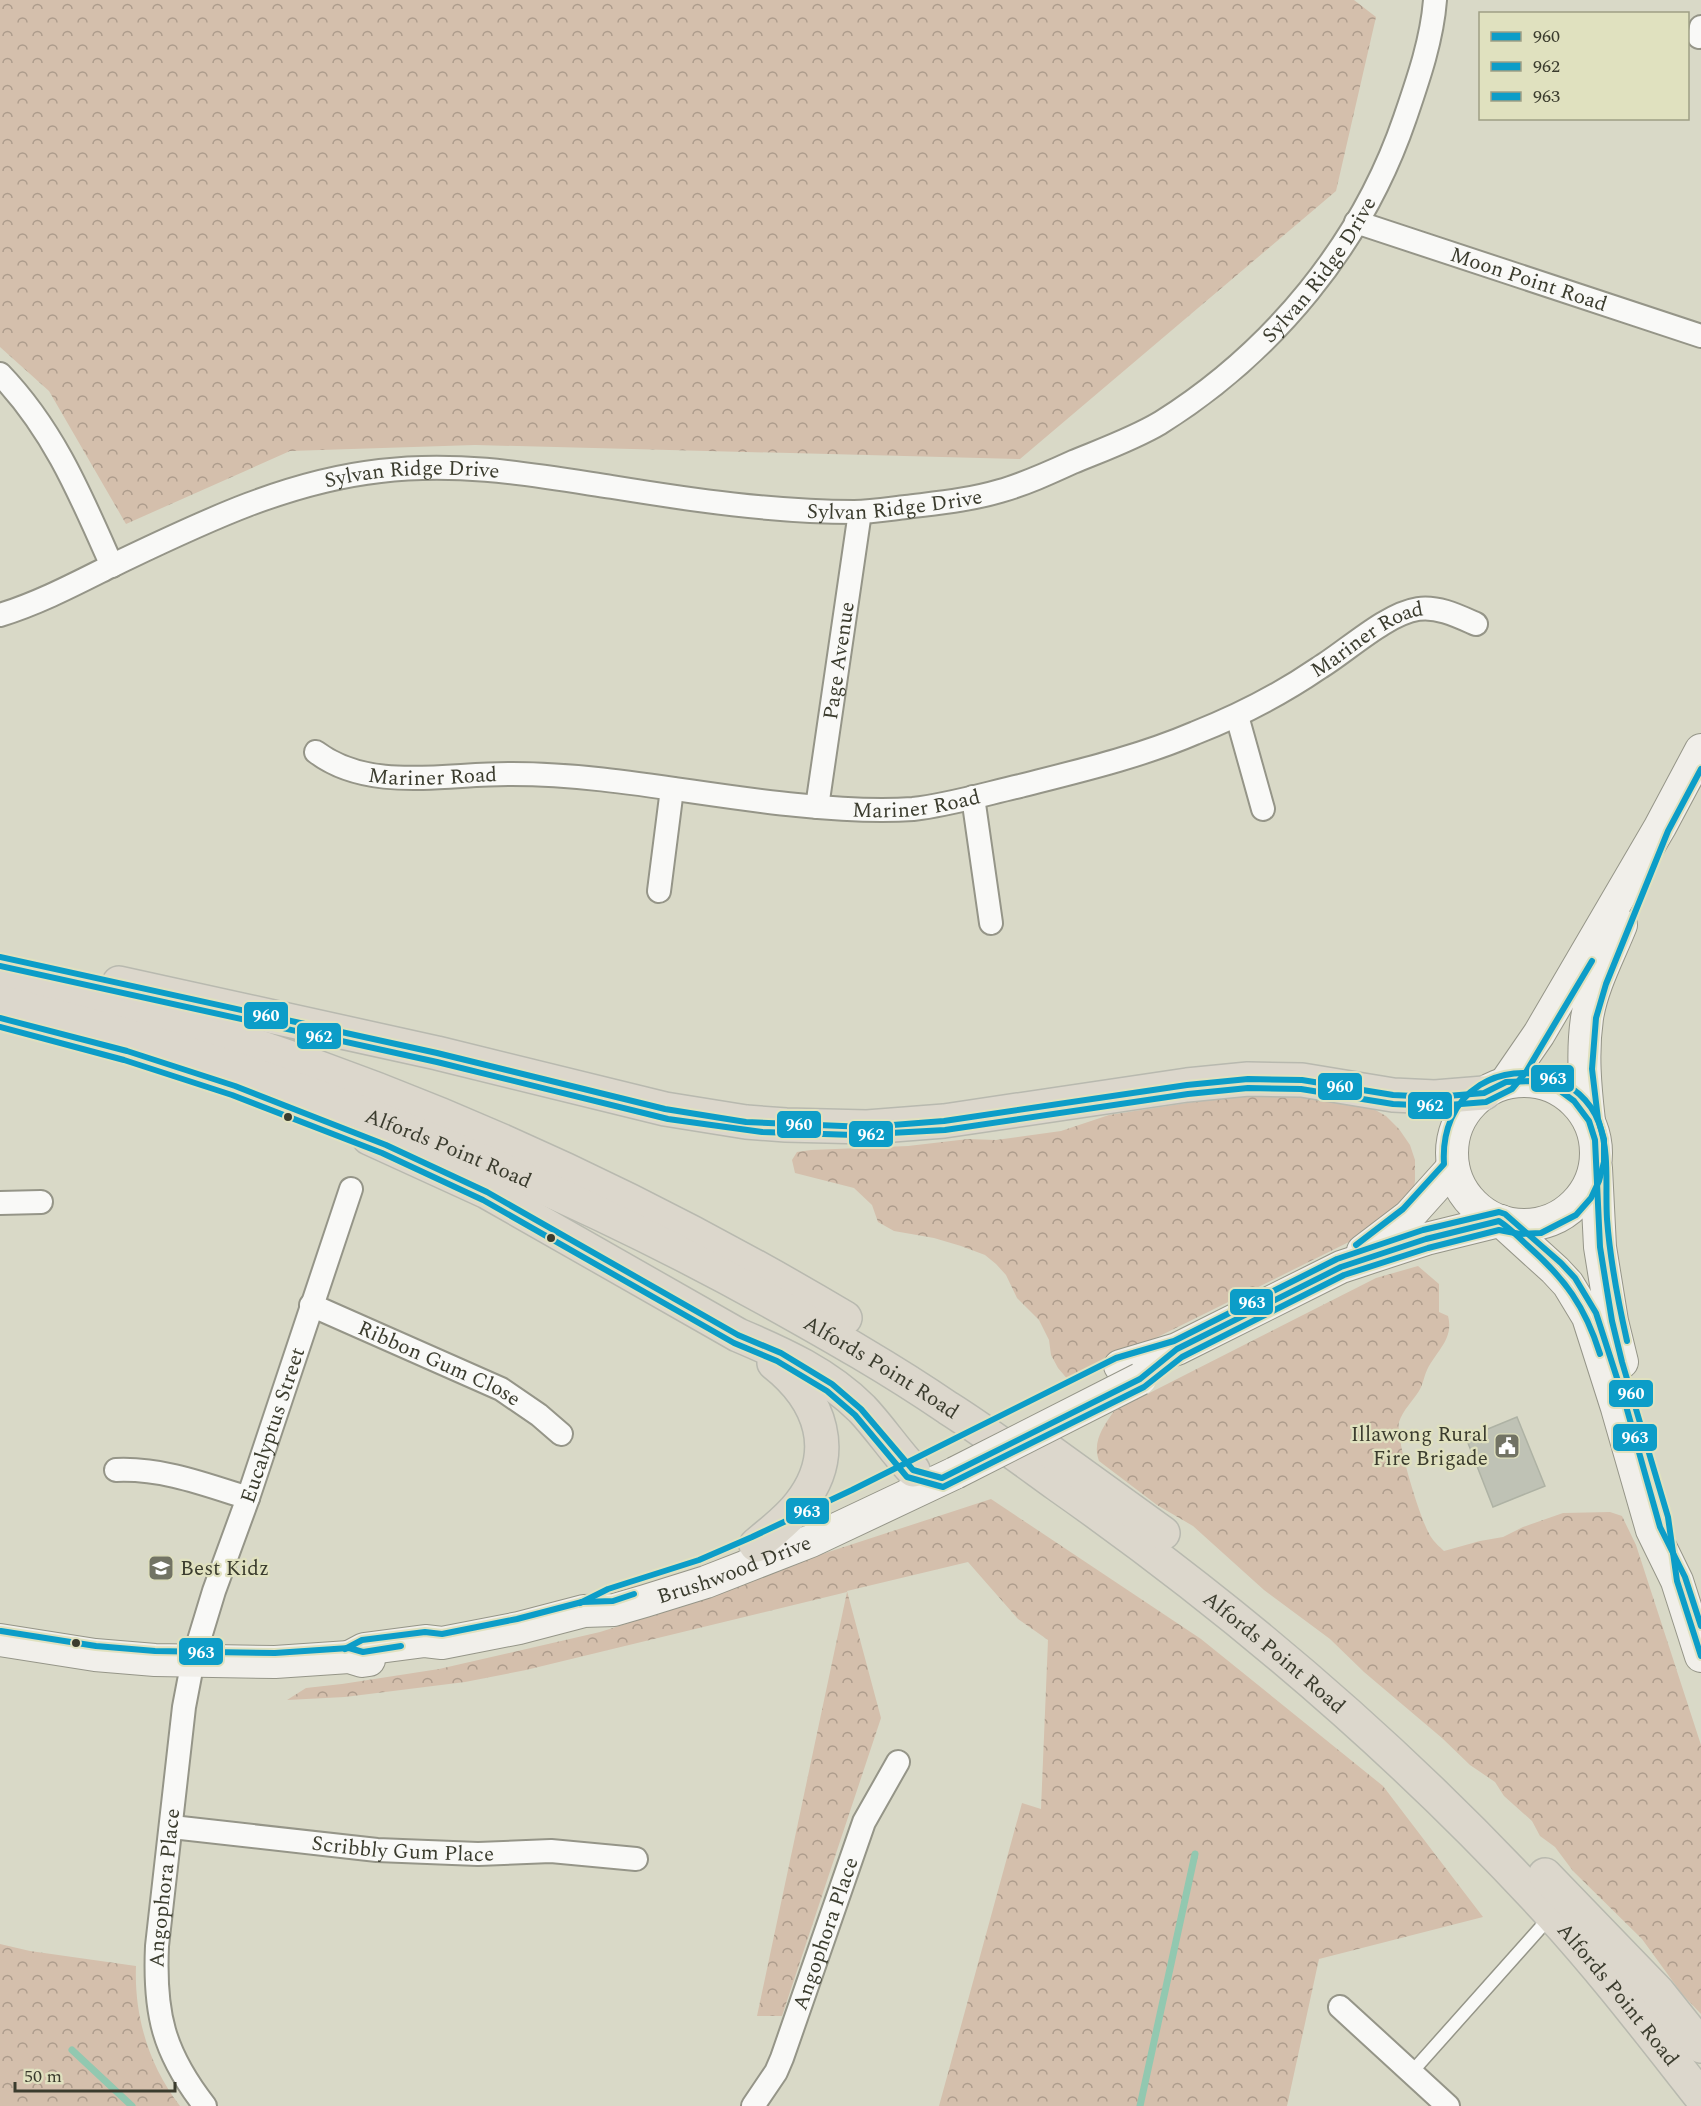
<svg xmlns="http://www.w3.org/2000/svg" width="1701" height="2106" viewBox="0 0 1701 2106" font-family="Spectral,serif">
  <defs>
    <pattern id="forest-crowns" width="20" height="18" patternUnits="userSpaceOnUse" patternTransform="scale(1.5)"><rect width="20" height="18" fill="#d4bfac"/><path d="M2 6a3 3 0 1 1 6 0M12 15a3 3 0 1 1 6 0" fill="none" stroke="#ad9c8c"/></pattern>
  </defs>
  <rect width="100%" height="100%" fill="#d9d9c7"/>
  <g fill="url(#forest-crowns)">
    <polygon points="0,0 1354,0 1376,17 1336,191 1020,459 475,445 290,451 126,524 49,391 0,347"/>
    <polygon points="1264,1091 1363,1103 1386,1116 1399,1129 1410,1145 1415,1160 1415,1181 1412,1198 1365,1234 1069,1381 1058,1368 1051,1355 1049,1340 1039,1320 1017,1298 1006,1275 996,1264 985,1255 961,1246 934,1238 894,1231 878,1222 872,1205 854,1188 795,1173 792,1160 797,1152 811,1150 908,1146 968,1139 996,1140 1061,1131 1109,1115"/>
    <path d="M 1418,1266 L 1439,1284 L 1439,1312 L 1448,1316 C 1454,1339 1437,1350 1427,1370 C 1424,1376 1423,1385 1419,1391 C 1412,1402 1403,1410 1399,1422 C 1395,1437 1421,1523 1431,1537 C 1434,1542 1440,1547 1444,1551 L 1480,1541 L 1503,1537 L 1523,1527 L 1563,1513 L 1610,1512 L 1622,1516 L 1636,1545 L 1701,1745 L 1701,2014 L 1682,1994 L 1642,1939 L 1573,1871 L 1555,1847 L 1540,1836 L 1532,1821 L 1504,1796 L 1495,1782 L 1470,1765 L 1442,1738 L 1364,1672 L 1330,1639 L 1264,1590 L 1193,1526 L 1157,1505 L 1099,1461 C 1092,1442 1103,1427 1114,1411 L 1376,1278 Z"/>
    <polygon points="991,1499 1201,1639 1383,1786 1483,1917 1319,1959 1287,2106 939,2106 1022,1803 1041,1809 1048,1640 1018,1619 968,1562 847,1591 881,1718 782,2016 757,2016 847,1592 526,1670 465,1682 345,1697 287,1700 306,1688 342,1684 439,1669 600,1632 711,1597 807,1559"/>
    <path d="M 0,1944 L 30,1951 L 136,1966 C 134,2016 149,2066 180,2106 L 0,2106 Z"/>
  </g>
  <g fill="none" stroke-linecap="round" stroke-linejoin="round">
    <g stroke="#92c8b0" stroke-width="7">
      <polyline points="72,2050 132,2106"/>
      <polyline points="1140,2106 1195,1854"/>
    </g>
  </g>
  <polygon fill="#bfc2b5" stroke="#aeb2a4" stroke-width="1.5" points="1517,1417 1545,1486 1493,1507 1466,1438"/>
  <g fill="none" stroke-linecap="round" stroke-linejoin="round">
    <g stroke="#959588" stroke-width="15">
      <polyline id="lane" points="1411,2073 1550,1917"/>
    </g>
    <g stroke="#959588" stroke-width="26">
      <g id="street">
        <polyline points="1699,37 1701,27"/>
        <path id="s1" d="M 1356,222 L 1701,336"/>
        <path d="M 0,374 C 54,430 81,496 112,566"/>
        <path id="s2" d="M 0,615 C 39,603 75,584 111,566 C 197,525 283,482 380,471 C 460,461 534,475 612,487 C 692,500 774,512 854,512 C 871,512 889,509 906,507 C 937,503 970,500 1000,491 C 1025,484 1049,473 1073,462 C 1102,450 1133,439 1160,423 C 1273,352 1362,244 1405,118 C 1418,80 1432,40 1435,0"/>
        <polyline points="1237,716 1263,809"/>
        <path id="s3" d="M 316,752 C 370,793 448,773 512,774 C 608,774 702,796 797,805 C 835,809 874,812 913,809 C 949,805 985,794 1020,786 C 1079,771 1139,757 1195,733 C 1238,716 1281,694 1319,668 C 1347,651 1386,614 1418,609 C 1438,606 1458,616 1476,624"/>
        <polyline points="973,797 991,923"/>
        <path id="s4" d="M 817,807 L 860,512"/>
        <polyline points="659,891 672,789"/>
        <polyline points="0,1203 41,1202"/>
        <path id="s5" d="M 311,1305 L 501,1389 L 539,1415 L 561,1434"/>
        <path d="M 116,1470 C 162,1468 204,1484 248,1498"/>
        <path id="s6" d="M 172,1827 L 377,1850 L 478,1854 L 551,1851 L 636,1859"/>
        <polyline points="1340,2007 1448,2106"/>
        <path id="s7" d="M 205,2106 C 163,2052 154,2013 157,1946 L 184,1707 L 193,1660 L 214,1591 L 248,1498 L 351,1189"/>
        <path id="s8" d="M 753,2106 L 776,2072 L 782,2058 L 864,1822 L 898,1762"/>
      </g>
    </g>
    <g stroke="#959588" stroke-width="34">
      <g id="secondary">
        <circle cx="1524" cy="1153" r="72"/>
        <polyline points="1506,1082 1539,1034 1660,827 1701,750"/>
        <path d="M 1589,1121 C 1585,1086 1582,1053 1587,1018 C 1592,986 1609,955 1621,925"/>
        <polyline points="1596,1168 1600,1247 1612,1321 1622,1362"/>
        <polyline points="1501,1221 1555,1270 1568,1284 1588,1317 1617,1408 1652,1530 1677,1581 1701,1656"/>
        <polyline points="1363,1251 1409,1216 1453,1167"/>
        <polyline points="1120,1366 1177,1349 1341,1267 1426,1239 1499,1221"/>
        <polyline points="0,1640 95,1655 155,1660 275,1662 349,1657 362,1661 369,1660"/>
        <path id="s9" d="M 349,1657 L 364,1649 L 425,1641 L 442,1643 L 519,1628 L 584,1611 L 614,1610 L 645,1601 L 706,1582 L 811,1541 L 955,1473"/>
      </g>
    </g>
    <g stroke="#b8b9af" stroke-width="36">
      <g id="highway">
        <path d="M 0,974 C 298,1042 583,1162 845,1318"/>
        <polyline points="119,983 437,1053 665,1109 746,1122 786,1125 867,1127 944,1121 1187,1085 1248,1079 1302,1080 1393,1095 1435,1097 1484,1093"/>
        <path id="s10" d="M 0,1002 C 269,1067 528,1167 770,1301 C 831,1335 891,1369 948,1408 C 986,1432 1022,1459 1058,1485 C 1236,1610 1403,1753 1550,1913 C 1604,1972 1652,2035 1701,2097"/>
        <path d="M 369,1138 L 487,1192 L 738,1335 C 783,1354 827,1374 862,1409 C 880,1428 895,1451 913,1470"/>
        <polyline points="1044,1447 1163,1533"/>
        <path d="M 756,1545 C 771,1532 788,1520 800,1504 C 840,1453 821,1400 774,1363"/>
        <polyline points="1545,1875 1658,1992 1701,2046"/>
      </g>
    </g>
    <use href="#lane" stroke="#f9f9f7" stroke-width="12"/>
    <use href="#street" stroke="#f9f9f7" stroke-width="22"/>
    <use href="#secondary" stroke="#f1efea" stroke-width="32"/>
    <use href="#highway" stroke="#dcd7cc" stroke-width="33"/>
    <g stroke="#959588" stroke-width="34" stroke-linecap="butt">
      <polyline id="secondary-bridge" points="955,1473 1140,1379"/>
    </g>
    <use href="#secondary-bridge" stroke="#f1efea" stroke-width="32"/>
    <g stroke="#e0e1bf" stroke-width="10">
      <g id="bus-1">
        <polyline points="0,957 437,1053 665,1109 746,1122 867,1127 944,1121 1187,1085 1248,1079 1302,1080 1393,1095 1435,1097 1484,1093 1506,1082 1531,1081 1555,1087 1574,1101 1589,1121 1595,1140 1600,1247 1612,1321 1622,1362 1668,1517 1677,1581 1701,1656"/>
        <path d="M 0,1018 L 127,1051 L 235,1086 L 386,1145 L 487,1192 L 738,1335 L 781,1353 L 832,1384 L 861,1409 L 913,1470 L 942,1478 L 1140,1379 L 1177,1349 L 1341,1267 L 1426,1239 L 1499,1221 C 1510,1228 1518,1237 1528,1246 C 1565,1279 1585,1306 1600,1354"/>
      </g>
    </g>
    <g stroke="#e0e1bf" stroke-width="10">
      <g id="bus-2">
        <polyline points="0,966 437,1062 668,1119 762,1132 854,1135 945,1130 1188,1094 1248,1088 1301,1089 1393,1104 1436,1106 1486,1102 1512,1089 1526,1072 1592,961"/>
        <polyline points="0,1027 124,1060 232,1095 382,1153 483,1200 734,1343 777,1361 827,1391 855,1415 907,1477 943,1487 1144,1387 1182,1357 1344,1275 1428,1248 1499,1230 1520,1234 1541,1233 1576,1215 1591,1198 1599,1181 1604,1162 1604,1139 1598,1119 1592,1069 1596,1018 1606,984 1668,831 1701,769"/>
      </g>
    </g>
    <g stroke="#e0e1bf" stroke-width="10">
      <g id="bus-3">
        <path d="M 1356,1245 L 1403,1209 L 1444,1164 C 1442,1132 1453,1102 1480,1085 C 1522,1059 1582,1077 1599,1123 C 1610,1154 1605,1187 1607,1219 C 1610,1260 1618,1301 1627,1341"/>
        <polyline points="580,1603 608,1589 699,1560 752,1537 852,1490 1116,1358 1174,1341 1337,1259 1423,1230 1499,1212 1505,1214 1561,1263 1575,1278 1596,1313 1626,1406 1660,1527 1685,1577 1701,1626"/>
        <polyline points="1,1631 96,1646 155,1651 275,1653 349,1648 363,1652 401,1646"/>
        <polyline points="345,1649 362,1640 425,1632 442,1634 517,1619 582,1602 613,1601 634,1594"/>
      </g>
    </g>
    <use href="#bus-1" stroke="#0c9dc8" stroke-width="6"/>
    <use href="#bus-2" stroke="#0c9dc8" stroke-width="6"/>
    <use href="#bus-3" stroke="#0c9dc8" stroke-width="6"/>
  </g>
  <defs>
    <g id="civic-square" transform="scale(1.35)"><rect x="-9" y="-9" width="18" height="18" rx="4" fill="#727364" stroke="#e0e1bf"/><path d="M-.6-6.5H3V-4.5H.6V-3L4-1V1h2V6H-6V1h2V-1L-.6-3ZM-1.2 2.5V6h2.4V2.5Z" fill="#fff"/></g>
    <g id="school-square" transform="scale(1.35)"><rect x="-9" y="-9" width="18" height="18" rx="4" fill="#727364" stroke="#e0e1bf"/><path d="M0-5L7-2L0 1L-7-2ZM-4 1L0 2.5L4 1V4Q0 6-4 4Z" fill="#fff"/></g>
  </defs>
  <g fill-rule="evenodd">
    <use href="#civic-square" x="1507" y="1446"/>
    <use href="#school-square" x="161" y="1568"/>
  </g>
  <g fill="#3b3c2e" stroke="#e0e1bf" stroke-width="2">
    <circle cx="288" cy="1117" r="5"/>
    <circle cx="551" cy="1238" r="5"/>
    <circle cx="76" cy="1643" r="5"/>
  </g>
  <g text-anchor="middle" stroke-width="4.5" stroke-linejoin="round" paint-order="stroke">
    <g font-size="21" fill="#3b3c2e" stroke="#e0e1bf">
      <text dy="7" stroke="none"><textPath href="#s2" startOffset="1430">Sylvan Ridge Drive</textPath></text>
      <text dy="7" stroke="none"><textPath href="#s1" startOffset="182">Moon Point Road</textPath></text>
      <text dy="7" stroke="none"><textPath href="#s2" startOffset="440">Sylvan Ridge Drive</textPath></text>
      <text dy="7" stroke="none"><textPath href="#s2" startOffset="926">Sylvan Ridge Drive</textPath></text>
      <text dy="7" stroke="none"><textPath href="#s3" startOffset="1094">Mariner Road</textPath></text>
      <text dy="7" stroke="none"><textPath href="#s4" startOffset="148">Page Avenue</textPath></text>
      <text dy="7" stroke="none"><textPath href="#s3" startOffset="122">Mariner Road</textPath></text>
      <text dy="7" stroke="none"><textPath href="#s3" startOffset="608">Mariner Road</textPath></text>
      <text dy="7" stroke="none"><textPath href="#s10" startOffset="472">Alfords Point Road</textPath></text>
      <text dy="7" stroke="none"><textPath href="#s5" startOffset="141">Ribbon Gum Close</textPath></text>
      <text dy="7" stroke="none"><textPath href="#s10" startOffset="958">Alfords Point Road</textPath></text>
      <text dy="7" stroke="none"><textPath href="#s7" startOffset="708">Eucalyptus Street</textPath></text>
      <text dy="7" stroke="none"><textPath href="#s9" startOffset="398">Brushwood Drive</textPath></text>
      <text dy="7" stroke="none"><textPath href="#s10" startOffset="1444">Alfords Point Road</textPath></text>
      <text dy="7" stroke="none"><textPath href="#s6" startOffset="232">Scribbly Gum Place</textPath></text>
      <text dy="7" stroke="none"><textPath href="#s7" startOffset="230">Angophora Place</textPath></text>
      <text dy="7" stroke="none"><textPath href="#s8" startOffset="188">Angophora Place</textPath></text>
      <text dy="7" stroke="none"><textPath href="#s10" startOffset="1930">Alfords Point Road</textPath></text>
    </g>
    <g font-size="21" fill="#3b3c2e" stroke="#e0e1bf" text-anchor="end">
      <text x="1488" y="1441">Illawong Rural<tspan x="1488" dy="24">Fire Brigade</tspan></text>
      <text x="180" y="1575" text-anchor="start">Best Kidz</text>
    </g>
  </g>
  <g stroke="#e0e1bf" stroke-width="2">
    <rect x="243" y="1001" width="46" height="29" rx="6" fill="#0c9dc8"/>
    <rect x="296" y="1022" width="46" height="28" rx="6" fill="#0c9dc8"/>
    <rect x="1530" y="1064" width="45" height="29" rx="6" fill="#0c9dc8"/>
    <rect x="1317" y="1072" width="46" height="29" rx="6" fill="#0c9dc8"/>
    <rect x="1407" y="1091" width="46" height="29" rx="6" fill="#0c9dc8"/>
    <rect x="776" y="1110" width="46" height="29" rx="6" fill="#0c9dc8"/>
    <rect x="848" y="1120" width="46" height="28" rx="6" fill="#0c9dc8"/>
    <rect x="1229" y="1288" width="45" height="28" rx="6" fill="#0c9dc8"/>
    <rect x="1608" y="1379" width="46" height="29" rx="6" fill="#0c9dc8"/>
    <rect x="1612" y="1423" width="46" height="29" rx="6" fill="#0c9dc8"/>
    <rect x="785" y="1497" width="45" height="28" rx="6" fill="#0c9dc8"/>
    <rect x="178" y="1637" width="46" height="29" rx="6" fill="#0c9dc8"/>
  </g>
  <g font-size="16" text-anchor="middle" font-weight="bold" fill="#fff">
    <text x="266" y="1021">960</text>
    <text x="319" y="1042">962</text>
    <text x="1553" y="1084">963</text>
    <text x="1340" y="1092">960</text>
    <text x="1430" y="1111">962</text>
    <text x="799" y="1130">960</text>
    <text x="871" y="1140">962</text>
    <text x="1252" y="1308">963</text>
    <text x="1631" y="1399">960</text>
    <text x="1635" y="1443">963</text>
    <text x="807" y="1517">963</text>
    <text x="201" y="1658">963</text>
  </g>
  <rect x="1479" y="12" width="210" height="108" fill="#e0e1bf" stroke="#9e9f85" stroke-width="1.5"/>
  <rect x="1491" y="32" width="30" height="9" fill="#0c9dc8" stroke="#9e9f85" stroke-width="1.5"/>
  <text x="1533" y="42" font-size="18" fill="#3b3c2e">960</text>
  <rect x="1491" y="62" width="30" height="9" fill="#0c9dc8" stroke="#9e9f85" stroke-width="1.5"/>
  <text x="1533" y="72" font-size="18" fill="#3b3c2e">962</text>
  <rect x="1491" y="92" width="30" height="9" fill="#0c9dc8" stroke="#9e9f85" stroke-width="1.5"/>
  <text x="1533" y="102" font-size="18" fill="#3b3c2e">963</text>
  <path d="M15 2082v9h160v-9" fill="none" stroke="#3b3c2e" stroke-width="3"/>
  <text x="24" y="2082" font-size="18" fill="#3b3c2e" stroke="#e0e1bf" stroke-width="4.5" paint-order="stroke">50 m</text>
</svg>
